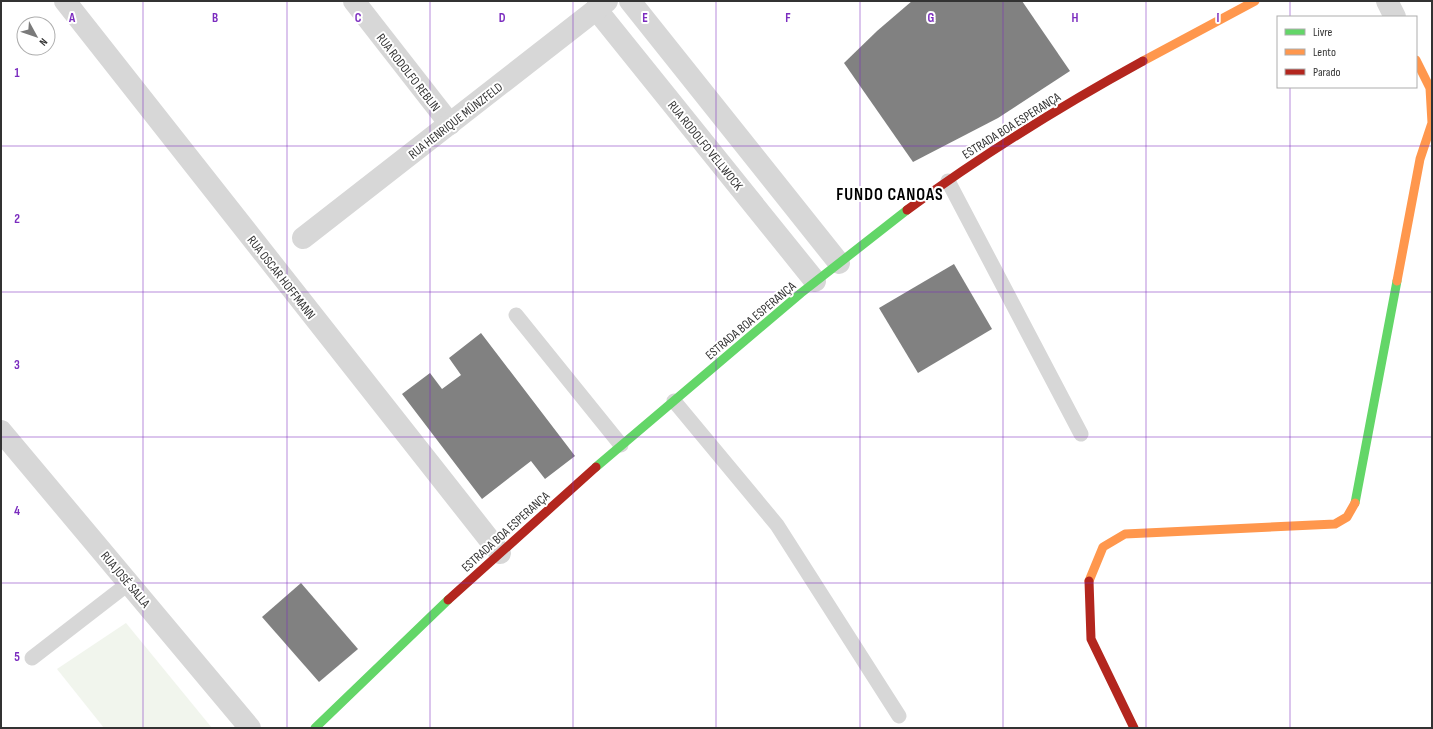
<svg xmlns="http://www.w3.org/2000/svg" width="1433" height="729" viewBox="0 0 1433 729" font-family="'Sofia Sans Condensed',sans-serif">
  <rect width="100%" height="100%" fill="#fff"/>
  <polygon fill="#f1f5ed" points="126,623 212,728 104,728 57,669"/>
  <g fill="#818181">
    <polygon points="912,1 1022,1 1070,71 998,118 913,162 844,63 877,31"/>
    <polygon points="954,264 992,329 918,373 879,308"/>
    <polygon points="481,333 575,456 545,479 531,461 482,499 402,394 430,373 442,389 461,375 449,358"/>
    <polygon points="301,583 358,649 319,682 262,617"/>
  </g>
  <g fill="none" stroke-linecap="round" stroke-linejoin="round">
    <g stroke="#d7d7d7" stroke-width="15">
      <polyline points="948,181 1081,434"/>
      <polyline points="516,315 621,445"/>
      <polyline points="674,401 777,525 899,716"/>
      <polyline points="32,658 129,583"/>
    </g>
    <g stroke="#d7d7d7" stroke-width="22">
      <polyline points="65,1 500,553"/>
      <polyline points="354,1 450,124"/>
      <polyline points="630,1 839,263"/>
      <polyline points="1387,1 1395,17"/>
      <polyline points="596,9 815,281"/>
      <polyline points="303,238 607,1"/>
      <polyline points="1,431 250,728"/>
    </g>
    <g stroke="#63d668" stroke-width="9">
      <polyline points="596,467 801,293 907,210"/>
      <polyline points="1355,503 1397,281"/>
      <polyline points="315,728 448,600"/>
    </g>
    <g stroke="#ff974d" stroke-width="9">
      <polyline points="1143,61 1255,1"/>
      <polyline points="1397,281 1420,159 1432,123 1430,88 1416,60"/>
      <polyline points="1089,581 1103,547 1125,534 1335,524 1347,517 1355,503"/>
    </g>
    <g stroke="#b3261e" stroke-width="9">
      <path d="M 907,210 C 982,155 1061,106 1143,61"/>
      <polyline points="1089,581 1091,639 1134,728"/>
      <polyline points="448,600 596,467"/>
    </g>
  </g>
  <path fill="none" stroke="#7b2cbf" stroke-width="1" stroke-opacity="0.55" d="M 143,1 L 143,728M 287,1 L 287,728M 430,1 L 430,728M 573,1 L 573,728M 716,1 L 716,728M 860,1 L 860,728M 1003,1 L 1003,728M 1146,1 L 1146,728M 1290,1 L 1290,17M 1290,87 L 1290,728M 1,146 L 1432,146M 1,292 L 1432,292M 1,437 L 1432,437M 1,583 L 1432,583"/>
  <g text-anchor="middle" stroke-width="4" stroke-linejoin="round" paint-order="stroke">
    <g font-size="13" fill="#333" stroke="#fff">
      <text transform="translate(409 72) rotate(52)" y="5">RUA RODOLFO REBLIN</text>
      <text transform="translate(455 120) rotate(-38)" y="5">RUA HENRIQUE MÜNZFELD</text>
      <text transform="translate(1011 125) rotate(-32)" y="5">ESTRADA BOA ESPERANÇA</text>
      <text transform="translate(706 145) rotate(51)" y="5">RUA RODOLFO VELLWOCK</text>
      <text transform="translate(282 277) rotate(52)" y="5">RUA OSCAR HOFFMANN</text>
      <text transform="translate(750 320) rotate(-40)" y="5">ESTRADA BOA ESPERANÇA</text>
      <text transform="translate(505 531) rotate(-42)" y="5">ESTRADA BOA ESPERANÇA</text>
      <text transform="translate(126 579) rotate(50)" y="5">RUA JOSÉ SALLA</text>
    </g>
    <g font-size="17" font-weight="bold" letter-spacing="1" fill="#000" stroke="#fff">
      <text x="890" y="200">FUNDO CANOAS</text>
    </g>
  </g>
  <g font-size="13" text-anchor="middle" font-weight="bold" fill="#7b2cbf" stroke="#fff" stroke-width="4" stroke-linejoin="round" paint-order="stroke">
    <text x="72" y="22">A</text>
    <text x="215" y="22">B</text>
    <text x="358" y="22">C</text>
    <text x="502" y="22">D</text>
    <text x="645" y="22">E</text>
    <text x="788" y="22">F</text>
    <text x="931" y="22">G</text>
    <text x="1075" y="22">H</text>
    <text x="1218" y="22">I</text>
    <text x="17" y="77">1</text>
    <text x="17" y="223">2</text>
    <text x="17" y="369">3</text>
    <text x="17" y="515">4</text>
    <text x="17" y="661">5</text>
  </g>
  <rect width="1433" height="729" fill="none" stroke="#333333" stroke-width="4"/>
  <rect x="1277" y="16" width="140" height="72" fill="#ffffff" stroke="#adadad"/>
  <rect x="1285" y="29" width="20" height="6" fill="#63d668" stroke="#adadad"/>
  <text x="1313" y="36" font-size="12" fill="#333333">Livre</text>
  <rect x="1285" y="49" width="20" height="6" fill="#ff974d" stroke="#adadad"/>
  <text x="1313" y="56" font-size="12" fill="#333333">Lento</text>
  <rect x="1285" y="69" width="20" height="6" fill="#b3261e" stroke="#adadad"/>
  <text x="1313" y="76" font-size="12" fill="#333333">Parado</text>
  <g transform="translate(36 36) rotate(130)"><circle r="19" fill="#ffffff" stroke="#adadad"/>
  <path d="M0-3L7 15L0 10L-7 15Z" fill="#7a7a7a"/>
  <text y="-6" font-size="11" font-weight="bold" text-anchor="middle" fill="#333333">N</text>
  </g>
</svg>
